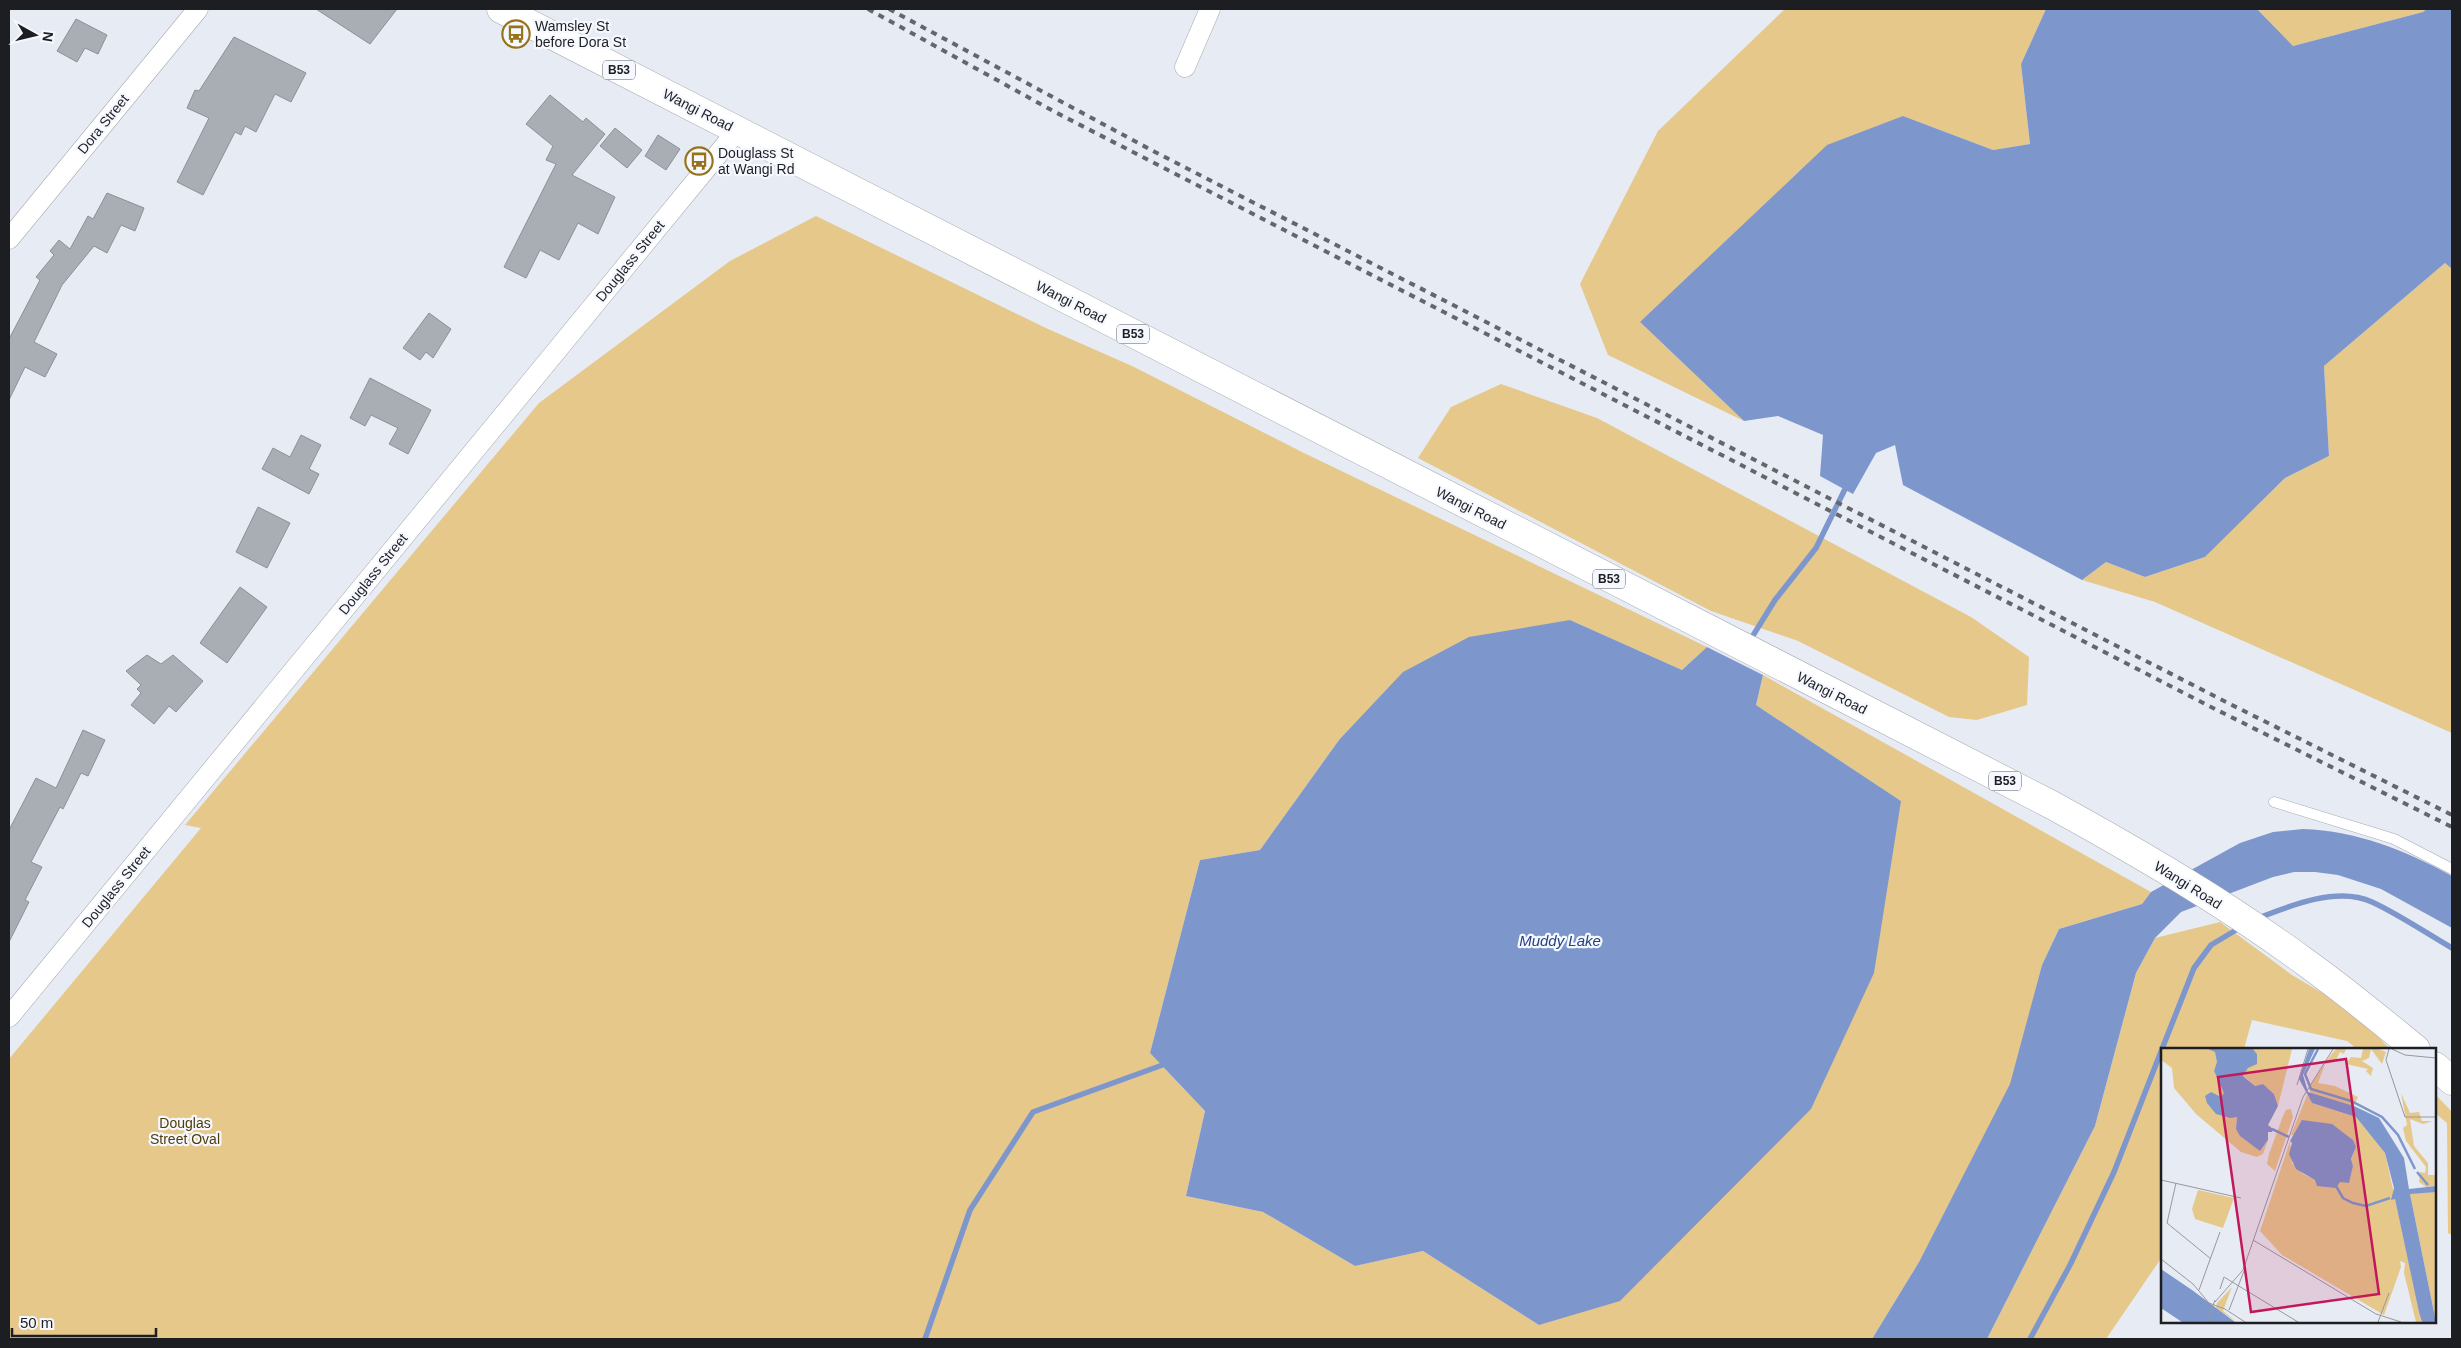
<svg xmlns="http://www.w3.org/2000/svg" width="2461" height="1348" viewBox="0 0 2461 1348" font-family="Helvetica,sans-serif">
  <rect width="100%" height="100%" fill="#e7ebf3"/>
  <g fill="#e6c88b">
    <polygon points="1785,9 2046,9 2021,64 2030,144 1993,150 1903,116 1640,322 1744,421 1608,355 1580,284 1658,131"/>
    <polygon points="2257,9 2427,9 2423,12 2293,46"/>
    <polygon points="816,216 1048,329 1132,366 1304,453 1707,647 1682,670 1570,620 1339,740 1260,850 1200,860 1150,1053 1205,1111 1186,1196 1263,1212 1355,1266 1423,1251 1539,1325 1901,801 1756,705 1763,675 2151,892 2142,904 2059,929 2042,965 2011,1084 1919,1262 1872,1339 9,1339 9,1059 201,828 185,825 539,403 730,261"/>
    <polygon points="2445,263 2452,269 2452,733 2155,602 2082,580 2106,562 2145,577 2205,557 2285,478 2329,456 2324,366"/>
    <polygon points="1501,384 1597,418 1971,617 2029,657 2027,705 1977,720 1949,717 1798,641 1711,611 1418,458 1451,407"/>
    <polygon points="2220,922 2292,975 2353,1011 2390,1049 2357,1049 2347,1041 2252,1020 2244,1049 2162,1049 2162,1257 2106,1339 1987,1339 2095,1126 2136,973 2155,938"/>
    <polygon points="2435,1094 2452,1112 2452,1235 2448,1233 2447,1123 2435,1113"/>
  </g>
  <g fill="#7d97cd">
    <polygon points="2046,9 2257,9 2293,46 2423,12 2427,9 2452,9 2452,269 2445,263 2324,366 2329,456 2285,478 2205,557 2145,577 2106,562 2082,580 1903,485 1895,445 1876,453 1853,494 1820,476 1823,435 1778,416 1744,421 1640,322 1827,145 1903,116 1993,150 2030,144 2021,64"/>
    <polygon points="1570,620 1682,670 1707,647 1763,675 1756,705 1901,801 1874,973 1811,1109 1620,1301 1539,1325 1423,1251 1355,1266 1263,1212 1186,1196 1205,1111 1150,1053 1200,860 1260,850 1339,740 1403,672 1469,637"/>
    <path d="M 2303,829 C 2357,831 2405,850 2452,876 L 2452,928 L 2381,889 L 2338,875 L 2315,872 L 2294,872 L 2273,877 L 2181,912 L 2155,938 L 2136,973 L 2095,1126 L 1987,1339 L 1872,1339 L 1919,1262 L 2010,1084 L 2042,965 L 2059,929 L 2142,904 L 2151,892 L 2240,843 L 2273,832 Z"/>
  </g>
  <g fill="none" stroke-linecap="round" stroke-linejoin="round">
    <g stroke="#7d97cd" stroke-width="5.5">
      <polyline points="1749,642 1775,600 1816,548 1848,483"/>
      <path d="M 2256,919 C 2289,906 2337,886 2372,902 C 2400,915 2426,933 2452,948"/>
      <polyline points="2162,1049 2194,968 2211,945 2241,927"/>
      <polyline points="925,1339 970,1210 1033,1112 1168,1063"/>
      <polyline points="2030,1339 2070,1265 2114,1172 2162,1049"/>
    </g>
  </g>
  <g fill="#a9adb4" stroke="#8c9097">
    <polygon points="316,9 397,9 370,44"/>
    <polygon points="76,19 107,35 98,54 85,48 77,62 57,51"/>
    <polygon points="234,37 306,73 291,102 275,94 256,132 245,126 241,135 235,132 203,195 177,182 209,118 187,108 195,90 199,91"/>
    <polygon points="550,95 583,122 586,118 605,134 572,175 615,197 598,234 578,223 559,260 540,250 526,278 504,267 556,164 546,160 553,146 526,124"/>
    <polygon points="615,128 642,150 627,168 600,146"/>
    <polygon points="658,135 680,149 666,170 645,156"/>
    <polygon points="107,193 144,208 135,231 121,225 107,253 94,246 62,285 34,342 57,354 45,377 25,367 9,400 9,339 40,280 36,277 54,255 50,251 59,240 70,249 88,216 93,219"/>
    <polygon points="429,313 451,329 433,358 426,352 420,360 403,348"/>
    <polygon points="370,378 431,410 408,454 389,444 398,428 371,415 365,426 350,418"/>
    <polygon points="301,435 321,445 309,469 319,474 309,494 262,469 273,448 290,457"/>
    <polygon points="258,507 290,523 267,568 236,552"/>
    <polygon points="240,587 267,607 227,663 200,643"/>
    <polygon points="147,655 161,664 173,655 203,681 176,712 169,706 154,724 131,705 141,693 137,689 141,685 126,671"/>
    <polygon points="83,730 105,740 88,776 81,773 63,809 60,807 31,862 42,867 25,900 29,902 9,942 9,830 36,778 56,788"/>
  </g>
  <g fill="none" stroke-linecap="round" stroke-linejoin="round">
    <g stroke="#a6aab2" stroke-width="11">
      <polyline id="service" points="2274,802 2394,839 2452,869"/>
    </g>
    <g stroke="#a6aab2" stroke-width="21">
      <g id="minor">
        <polyline points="1185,67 1210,9"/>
        <polyline points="9,239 198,9"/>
        <polyline points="9,1017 737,131"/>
      </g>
    </g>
    <g stroke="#a6aab2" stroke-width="29">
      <g id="primary">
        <path d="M 501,9 L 2052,805 C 2139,853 2225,903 2305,962 C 2343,989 2379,1019 2416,1049"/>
        <polyline points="2435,1066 2452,1081"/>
      </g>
    </g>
    <use href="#service" stroke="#fff" stroke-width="10"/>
    <use href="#minor" stroke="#fff" stroke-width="20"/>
    <use href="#primary" stroke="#fff" stroke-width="28"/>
    <g stroke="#64666b" stroke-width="4" stroke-dasharray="6 6" stroke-linecap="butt">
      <polyline points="868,9 1055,112 2217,710 2452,827"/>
      <polyline points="889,9 1155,152 2224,701 2452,815"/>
    </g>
  </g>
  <defs>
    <g id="bus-ring" transform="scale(1.4375)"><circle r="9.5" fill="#f5f8fe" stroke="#96731b" stroke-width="1.5"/><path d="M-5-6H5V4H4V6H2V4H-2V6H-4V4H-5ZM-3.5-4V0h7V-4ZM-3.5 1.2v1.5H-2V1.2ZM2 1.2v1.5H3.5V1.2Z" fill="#96731b"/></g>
  </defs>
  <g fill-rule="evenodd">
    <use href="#bus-ring" x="516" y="34"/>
    <use href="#bus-ring" x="699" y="161"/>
  </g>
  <g text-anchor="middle" stroke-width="4.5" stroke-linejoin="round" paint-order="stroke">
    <g fill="#f5f8fe" stroke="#5e5f63" stroke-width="1">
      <rect x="603" y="60.5" width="32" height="19" rx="4"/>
      <rect x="1117" y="324.5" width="32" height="19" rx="4"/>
      <rect x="1593" y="569.5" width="32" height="19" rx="4"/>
      <rect x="1989" y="771.5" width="32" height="19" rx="4"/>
    </g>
    <g font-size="12" font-weight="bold" fill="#1d1e21">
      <text x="619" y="74">B53</text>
      <text x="1133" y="338">B53</text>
      <text x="1609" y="583">B53</text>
      <text x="2005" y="785">B53</text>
    </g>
    <g font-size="14" fill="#1d1e21" stroke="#f5f8fe" text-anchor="start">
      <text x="535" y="31">Wamsley St<tspan x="535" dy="16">before Dora St</tspan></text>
      <text x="718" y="158">Douglass St<tspan x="718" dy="16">at Wangi Rd</tspan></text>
    </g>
    <g font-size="14" fill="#1d1e21" stroke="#f5f8fe">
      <text transform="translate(698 110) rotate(27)" y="5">Wangi Road</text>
      <text transform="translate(103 124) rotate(-51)" y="5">Dora Street</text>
      <text transform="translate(630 261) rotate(-51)" y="5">Douglass Street</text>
      <text transform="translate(1071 302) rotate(27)" y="5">Wangi Road</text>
      <text transform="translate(1471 508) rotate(27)" y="5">Wangi Road</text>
      <text transform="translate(373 574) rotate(-51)" y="5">Douglass Street</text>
      <text transform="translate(1832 693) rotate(27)" y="5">Wangi Road</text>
      <text transform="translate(2188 885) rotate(32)" y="5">Wangi Road</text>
      <text transform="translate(116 887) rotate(-51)" y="5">Douglass Street</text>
    </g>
    <g font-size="14" fill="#503c09" stroke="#f5f8fe">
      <text x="185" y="1128">Douglas<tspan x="185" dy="16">Street Oval</tspan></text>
    </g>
    <g font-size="15" font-style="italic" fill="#234081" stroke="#f5f8fe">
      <text x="1560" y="946">Muddy Lake</text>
    </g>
  </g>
  <g transform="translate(2161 1048)">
    <rect width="275" height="275" fill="#e7ebf3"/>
    <path d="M 0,1 L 47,1 L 54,3 L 57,14 L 53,23 L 64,45 L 60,49 L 76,69 L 75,81 L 99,103 L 107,92 L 102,106 L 96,109 L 80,104 L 35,66 L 13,40 L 11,20 L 0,12 ZM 92,1 L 131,1 L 117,58 L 113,46 L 102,36 L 94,38 L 82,27 L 96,6 ZM 175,1 L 185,1 L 183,6 L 179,4 L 174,14 L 164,16 L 157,35 L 174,38 L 197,49 L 193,58 L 150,46 L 148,40 L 168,9 ZM 202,1 L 218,1 L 225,4 L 221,16 L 210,1 L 208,10 L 201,13 L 212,20 L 210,28 L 205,23 L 207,21 L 185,16 L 190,9 L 200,10 ZM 240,45 L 249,65 L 258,64 L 261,73 L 272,73 L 262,76 L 249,71 L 253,98 L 267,115 L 267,127 L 275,127 L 275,138 L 265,139 L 258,134 L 259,124 L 264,125 L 265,119 L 245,93 L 242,80 L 246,77 ZM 146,47 L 151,55 L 195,69 L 224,105 L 261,274 L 255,274 L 243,225 L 244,215 L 239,213 L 240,219 L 223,267 L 121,207 L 99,183 L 129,93 L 131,115 L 142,126 L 154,132 L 188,134 L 192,118 L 190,112 L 195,99 L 130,87 ZM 130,61 L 132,69 L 114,123 L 106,116 L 108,106 L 122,68 L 125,62 ZM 37,142 L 73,150 L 62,180 L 34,171 L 31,161 ZM 258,143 L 275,143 L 275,274 L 249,146 ZM 71,239 L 62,263 L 76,274 L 55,260 L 56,255 Z" fill="#e6c88b"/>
    <path d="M 47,1 L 92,1 L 96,6 L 96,16 L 87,20 L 82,28 L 94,38 L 102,36 L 113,46 L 117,58 L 107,77 L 112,81 L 111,84 L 107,84 L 107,92 L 99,103 L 79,88 L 75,81 L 76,69 L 69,70 L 55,66 L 46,55 L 44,48 L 50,44 L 60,49 L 63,45 L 53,23 L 56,14 L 54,4 ZM 148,1 L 154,1 L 142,27 L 147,44 L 193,58 L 218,70 L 243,110 L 248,141 L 275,138 L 275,144 L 249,146 L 275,274 L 261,274 L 258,264 L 234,151 L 230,152 L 233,140 L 224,105 L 195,69 L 151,55 L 138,31 ZM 141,72 L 171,76 L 192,92 L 195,99 L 190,111 L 192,118 L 188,135 L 179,134 L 175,140 L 156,138 L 154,132 L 135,121 L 128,106 L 131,95 L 129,93 ZM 0,221 L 31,242 L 74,274 L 21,274 L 0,260 Z" fill="#7d97cd"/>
    <path fill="none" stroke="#7d97cd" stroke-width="2.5" d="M 157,1 L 144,26 L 150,41 L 190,53 L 221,69 L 237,87 L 254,121M 111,81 L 128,89M 256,124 L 267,137M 175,138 L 182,150 L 192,155 L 205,158 L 229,150"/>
    <path fill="none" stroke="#96999f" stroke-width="1" d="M 228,1 L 225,12 L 244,69 L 275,69M 231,1 L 244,7 L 275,10M 136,37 L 147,1M 0,132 L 80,150M 15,135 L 6,175 L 50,211M 92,192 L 215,266 L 240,274M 0,211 L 32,236 L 48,255 L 64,261M 59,241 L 63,229 L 137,274M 38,242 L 59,184M 54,254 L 82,222 L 142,49 L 172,1M 64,261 L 84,274M 68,262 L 83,223M 46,274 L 54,252M 217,274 L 228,245"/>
    <path fill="#c2185b" fill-opacity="0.15" stroke="#c2185b" stroke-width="2.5" d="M 185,11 L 218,246 L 90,264 L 57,29 Z"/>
    <rect width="275" height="275" fill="none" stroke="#1d1e21" stroke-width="2.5"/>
  </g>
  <rect width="2461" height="1348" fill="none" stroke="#1d1e21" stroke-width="20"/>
  <g transform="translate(35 35) rotate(98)" stroke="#f5f8fe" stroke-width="4" paint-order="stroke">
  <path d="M0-4L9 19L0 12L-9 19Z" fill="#1d1e21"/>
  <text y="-8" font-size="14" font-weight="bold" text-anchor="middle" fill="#1d1e21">N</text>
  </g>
  <path d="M12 1328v8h144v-8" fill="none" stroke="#1d1e21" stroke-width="2.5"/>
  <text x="20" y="1328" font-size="15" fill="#1d1e21" stroke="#f5f8fe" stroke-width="4" paint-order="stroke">50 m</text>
</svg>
